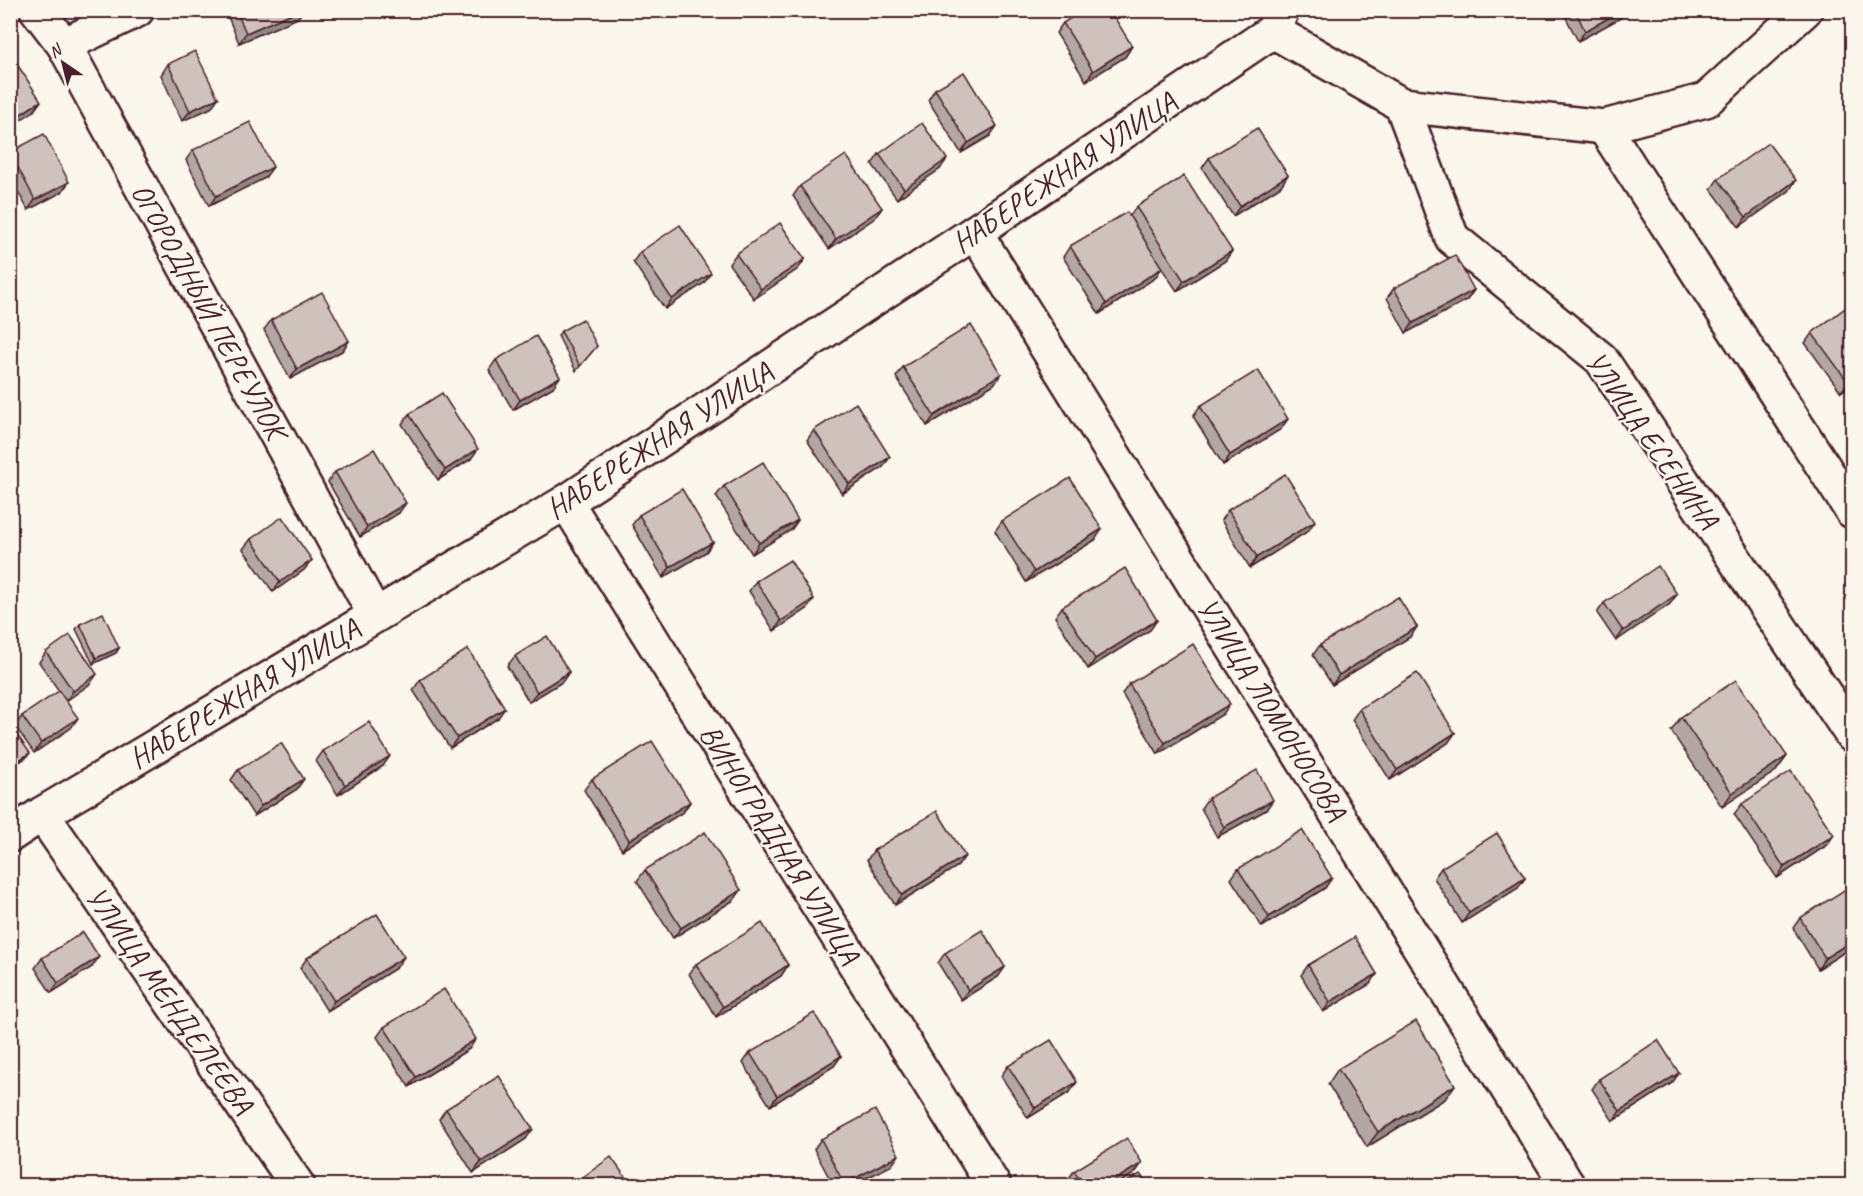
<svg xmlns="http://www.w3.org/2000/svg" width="1863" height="1196" viewBox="0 0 1863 1196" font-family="Caveat,sans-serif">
  <rect width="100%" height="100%" fill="#fbf7ec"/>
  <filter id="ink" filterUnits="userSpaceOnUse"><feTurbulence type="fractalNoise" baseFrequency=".0167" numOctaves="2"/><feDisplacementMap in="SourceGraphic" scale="12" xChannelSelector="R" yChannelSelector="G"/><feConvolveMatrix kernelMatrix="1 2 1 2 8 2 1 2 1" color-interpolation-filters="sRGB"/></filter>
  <g filter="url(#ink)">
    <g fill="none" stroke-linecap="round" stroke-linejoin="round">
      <g stroke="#4a1f2b" stroke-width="38">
        <g id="street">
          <polyline points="37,10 64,45 375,615"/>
          <polyline points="1273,31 1402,105 1604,127 1706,100 1805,10"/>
          <polyline points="64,45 137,10"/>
          <polyline points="1402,105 1452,238 1601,359 1852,735"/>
          <polyline points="1604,127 1852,511"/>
          <polyline points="975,232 1568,1186"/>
          <polyline points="566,502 994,1186"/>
          <polyline points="42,814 298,1186"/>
          <polyline points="10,835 42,814 566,502 975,232 1273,31 1282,10"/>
        </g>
      </g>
      <use href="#street" stroke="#fbf7ec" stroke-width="33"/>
    </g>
    <g fill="#b2a7a2" stroke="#4a1f2b" stroke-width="1.5">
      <polygon points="225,10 303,10 298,18 239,43"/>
      <polygon points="1562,10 1635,10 1578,41"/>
      <polygon points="1063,23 1132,46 1125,57 1086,81 1056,33"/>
      <polygon points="168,64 218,98 211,108 182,121 161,75"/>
      <polygon points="935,89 990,136 961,153 928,100"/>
      <polygon points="193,150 265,178 209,206 186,160"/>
      <polygon points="10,152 62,192 28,210 10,177"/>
      <polygon points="879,154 940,169 897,199 872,164"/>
      <polygon points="1209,158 1281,186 1233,216 1202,168"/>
      <polygon points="1718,179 1789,191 1739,227 1711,189"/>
      <polygon points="800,186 882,208 875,218 829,249 793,196"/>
      <polygon points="1136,207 1232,251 1225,261 1177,291 1161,267 1155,278 1099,314 1063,257 1070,246 1130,216"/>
      <polygon points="640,252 704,283 665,309 633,262"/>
      <polygon points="736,254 805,259 798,269 754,299 729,264"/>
      <polygon points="1394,288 1474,290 1467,300 1406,333 1387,298"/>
      <polygon points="1852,303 1852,384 1841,392 1805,343 1812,333"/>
      <polygon points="271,320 349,341 342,351 290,379 264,330"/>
      <polygon points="561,331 597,346 576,371 558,336"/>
      <polygon points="496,360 553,387 513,410 489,370"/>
      <polygon points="903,367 1001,374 994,384 927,426 896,377"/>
      <polygon points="1200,406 1281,429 1223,465 1193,416"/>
      <polygon points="409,414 471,459 438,480 402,424"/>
      <polygon points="814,430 890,457 883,467 842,494 807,440"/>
      <polygon points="335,472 399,513 360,537 328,482"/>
      <polygon points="724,486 798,520 791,530 752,554 716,496"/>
      <polygon points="1228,510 1308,531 1250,568 1221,520"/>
      <polygon points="639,515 713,542 706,552 663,578 632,525"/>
      <polygon points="1002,521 1095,540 1026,582 995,531"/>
      <polygon points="251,539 312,560 304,570 273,592 243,549"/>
      <polygon points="756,581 807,609 774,631 749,591"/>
      <polygon points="1677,594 1670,604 1616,641 1597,613 1604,603"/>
      <polygon points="1062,607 1157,620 1150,630 1088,669 1055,617"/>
      <polygon points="80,624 119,648 116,653 93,664 76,629"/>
      <polygon points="1417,627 1410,637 1332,685 1313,655 1320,645"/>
      <polygon points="46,652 90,684 66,701 71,728 34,753 15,726 22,716 59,691 39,662"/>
      <polygon points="515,656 569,672 562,682 529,702 507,666"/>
      <polygon points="420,680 498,718 450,748 413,690"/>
      <polygon points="1129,684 1223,714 1158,754 1122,694"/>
      <polygon points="1359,709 1455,733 1448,743 1390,780 1352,720"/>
      <polygon points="1681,717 1787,756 1776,771 1722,807 1671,731"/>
      <polygon points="323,751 383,766 338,795 316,761"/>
      <polygon points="238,770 297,789 254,816 231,780"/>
      <polygon points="592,779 690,802 683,812 622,850 584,790"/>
      <polygon points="1208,798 1266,810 1217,837 1201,808"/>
      <polygon points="1742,804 1827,845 1777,878 1734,814"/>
      <polygon points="874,850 965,856 958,866 895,905 867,860"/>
      <polygon points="1441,868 1525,878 1518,888 1462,923 1434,878"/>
      <polygon points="1238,869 1325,888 1262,927 1231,879"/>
      <polygon points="645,870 741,890 734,900 673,938 637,881"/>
      <polygon points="1800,918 1852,947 1818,969 1793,928"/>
      <polygon points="945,953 1005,967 998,977 961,1000 938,963"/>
      <polygon points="42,958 92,967 51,993 35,968"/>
      <polygon points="307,958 396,968 327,1011 300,968"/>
      <polygon points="696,964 788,965 781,976 716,1017 689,974"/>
      <polygon points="1308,965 1377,974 1370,984 1323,1012 1301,975"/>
      <polygon points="1852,984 1852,998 1848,991"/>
      <polygon points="384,1027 469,1049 409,1087 377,1037"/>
      <polygon points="750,1053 841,1056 834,1066 770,1106 743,1063"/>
      <polygon points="1008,1066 1070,1092 1028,1118 1001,1076"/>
      <polygon points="1338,1069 1445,1099 1367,1147 1328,1084"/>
      <polygon points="1679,1073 1672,1083 1613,1121 1592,1089 1599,1079"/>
      <polygon points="446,1109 526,1139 473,1173 439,1119"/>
      <polygon points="821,1139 892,1165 853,1185 833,1185 814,1149"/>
      <polygon points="1142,1163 1135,1173 1116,1185 1070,1185 1067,1181 1074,1171"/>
    </g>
    <g fill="#918884" stroke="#4a1f2b" stroke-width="1.5">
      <polygon points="299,10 303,10 298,18 239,43 246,33"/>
      <polygon points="1623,10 1635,10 1578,41 1585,31"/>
      <polygon points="1132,46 1125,57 1086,81 1093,71"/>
      <polygon points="218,98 211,108 182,121 190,111"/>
      <polygon points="41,101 34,111 10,127 10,121"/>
      <polygon points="997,126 990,136 961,153 968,143"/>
      <polygon points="947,159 940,169 897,199 904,189"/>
      <polygon points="273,167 265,178 209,206 216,196"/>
      <polygon points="1288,175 1281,186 1233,216 1240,206"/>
      <polygon points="1796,180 1789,191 1739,227 1746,217"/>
      <polygon points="69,182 62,192 28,210 35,200"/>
      <polygon points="882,208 875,218 829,249 836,239"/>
      <polygon points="1232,251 1225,261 1177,291 1184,281"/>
      <polygon points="805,259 798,269 754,299 761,289"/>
      <polygon points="1162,268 1155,278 1099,314 1106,304"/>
      <polygon points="711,273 704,283 665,309 672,299"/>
      <polygon points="1474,290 1467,300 1406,333 1413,323"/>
      <polygon points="349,341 342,351 290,379 297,369"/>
      <polygon points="1001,374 994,384 927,426 934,416"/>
      <polygon points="560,377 553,387 513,410 520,400"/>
      <polygon points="1852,379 1852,384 1841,392 1848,382"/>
      <polygon points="1288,419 1281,429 1223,465 1230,455"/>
      <polygon points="478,449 471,459 438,480 445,470"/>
      <polygon points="890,457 883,467 842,494 849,484"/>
      <polygon points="406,503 399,513 360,537 367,527"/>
      <polygon points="798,520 791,530 752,554 759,543"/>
      <polygon points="1315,521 1308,531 1250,568 1257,557"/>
      <polygon points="1102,529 1095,540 1026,582 1034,572"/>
      <polygon points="713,542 706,552 663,578 670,567"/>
      <polygon points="312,560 304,570 273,592 280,582"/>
      <polygon points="1677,594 1670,604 1616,641 1623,631"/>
      <polygon points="814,599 807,609 774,631 781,621"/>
      <polygon points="1157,620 1150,630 1088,669 1095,659"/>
      <polygon points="1417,627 1410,637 1332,685 1339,675"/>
      <polygon points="119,648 116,653 93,664 96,658"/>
      <polygon points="569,672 562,682 529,702 537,692"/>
      <polygon points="97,674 90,684 66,701 73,691"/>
      <polygon points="1230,704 1223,714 1158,754 1165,743"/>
      <polygon points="505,708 498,718 450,748 457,738"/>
      <polygon points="78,718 71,728 34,753 41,743"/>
      <polygon points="1455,733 1448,743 1390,780 1397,770"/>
      <polygon points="30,753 26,758 10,768 10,766"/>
      <polygon points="390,756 383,766 338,795 345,785"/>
      <polygon points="1787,756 1776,771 1722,807 1732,793"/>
      <polygon points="304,779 297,789 254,816 261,806"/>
      <polygon points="1273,800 1266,810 1217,837 1224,827"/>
      <polygon points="690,802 683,812 622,850 629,840"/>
      <polygon points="1834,835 1827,845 1777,878 1784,867"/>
      <polygon points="965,856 958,866 895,905 902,895"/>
      <polygon points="1332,878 1325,888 1262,927 1269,917"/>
      <polygon points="1525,878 1518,888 1462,923 1469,913"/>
      <polygon points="741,890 734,900 673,938 681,928"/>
      <polygon points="1852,941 1852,947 1818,969 1825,958"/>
      <polygon points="99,957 92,967 51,993 58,983"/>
      <polygon points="404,957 396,968 327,1011 334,1001"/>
      <polygon points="788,965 781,976 716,1017 723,1007"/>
      <polygon points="1005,967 998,977 961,1000 968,990"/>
      <polygon points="1377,974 1370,984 1323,1012 1330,1002"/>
      <polygon points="476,1039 469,1049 409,1087 416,1077"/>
      <polygon points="841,1056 834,1066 770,1106 777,1096"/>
      <polygon points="1679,1073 1672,1083 1613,1121 1620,1111"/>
      <polygon points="1077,1082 1070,1092 1028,1118 1035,1108"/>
      <polygon points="1455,1085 1445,1099 1367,1147 1378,1132"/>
      <polygon points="533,1129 526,1139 473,1173 481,1162"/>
      <polygon points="899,1155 892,1165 853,1185 843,1185 844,1184"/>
      <polygon points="1142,1163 1135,1173 1116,1185 1107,1185"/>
    </g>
    <g fill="#cfc2bc" stroke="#4a1f2b" stroke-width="1.5">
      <polygon points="236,10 299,10 246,33"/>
      <polygon points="1083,10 1110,10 1132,46 1093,71 1063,23"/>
      <polygon points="1575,10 1623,10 1585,31"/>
      <polygon points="195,51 218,98 190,111 168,64"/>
      <polygon points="17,64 41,101 10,121 10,68"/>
      <polygon points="964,72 997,126 968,143 935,89"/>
      <polygon points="250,122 273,167 216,196 193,150"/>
      <polygon points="922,123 947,159 904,189 879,154"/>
      <polygon points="1257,128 1288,175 1240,206 1209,158"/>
      <polygon points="44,134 69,182 35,200 10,152"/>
      <polygon points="1768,143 1796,180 1746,217 1718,179"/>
      <polygon points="846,155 882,208 836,239 800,186"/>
      <polygon points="1184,176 1232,251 1184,281 1136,207"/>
      <polygon points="1127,212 1162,268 1106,304 1070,246"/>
      <polygon points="780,223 805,259 761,289 736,254"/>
      <polygon points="680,225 711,273 672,299 640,252"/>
      <polygon points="1455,255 1474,290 1413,323 1394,288"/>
      <polygon points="322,292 349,341 297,369 271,320"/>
      <polygon points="1852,303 1852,379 1848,382 1812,333"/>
      <polygon points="583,319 597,346 580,366 561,331"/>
      <polygon points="971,325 1001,374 934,416 903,367"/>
      <polygon points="536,336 560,377 520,400 496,360"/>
      <polygon points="1258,370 1288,419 1230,455 1200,406"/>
      <polygon points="442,393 478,449 445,470 409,414"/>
      <polygon points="856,403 890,457 849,484 814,430"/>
      <polygon points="374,449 406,503 367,527 335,472"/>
      <polygon points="763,462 798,520 759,543 724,486"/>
      <polygon points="1285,474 1315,521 1257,557 1228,510"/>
      <polygon points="1070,478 1102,529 1034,572 1002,521"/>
      <polygon points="682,489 713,542 670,567 639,515"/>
      <polygon points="282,517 312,560 280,582 251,539"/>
      <polygon points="790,560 814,599 781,621 756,581"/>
      <polygon points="1658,566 1677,594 1623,631 1604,603"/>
      <polygon points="1125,568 1157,620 1095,659 1062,607"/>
      <polygon points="1398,597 1417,627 1339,675 1320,645"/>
      <polygon points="103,613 119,648 96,658 80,624"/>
      <polygon points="70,635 97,674 73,691 46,652"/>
      <polygon points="547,636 569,672 537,692 515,656"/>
      <polygon points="1193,644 1230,704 1165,743 1129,684"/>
      <polygon points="468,649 505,708 457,738 420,680"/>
      <polygon points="1417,673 1455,733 1397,770 1359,709"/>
      <polygon points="1736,680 1787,756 1732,793 1681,717"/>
      <polygon points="59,691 78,718 41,743 22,716"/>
      <polygon points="369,722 390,756 345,785 323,751"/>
      <polygon points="10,725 30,753 10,766"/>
      <polygon points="652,741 690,802 629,840 592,779"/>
      <polygon points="281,743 304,779 261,806 238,770"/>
      <polygon points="1257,770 1273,800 1224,827 1208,798"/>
      <polygon points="1791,771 1834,835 1784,867 1742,804"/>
      <polygon points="937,811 965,856 902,895 874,850"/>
      <polygon points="1302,830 1332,878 1269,917 1238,869"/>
      <polygon points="705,832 741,890 681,928 645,870"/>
      <polygon points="1497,833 1525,878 1469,913 1441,868"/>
      <polygon points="1852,885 1852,941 1825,958 1800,918"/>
      <polygon points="377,914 404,957 334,1001 307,958"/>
      <polygon points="762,923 788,965 723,1007 696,964"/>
      <polygon points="982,930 1005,967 968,990 945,953"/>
      <polygon points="83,932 99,957 58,983 42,958"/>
      <polygon points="1355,937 1377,974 1330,1002 1308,965"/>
      <polygon points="444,989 476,1039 416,1077 384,1027"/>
      <polygon points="814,1013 841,1056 777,1096 750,1053"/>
      <polygon points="1416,1021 1455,1085 1378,1132 1338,1069"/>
      <polygon points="1051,1040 1077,1082 1035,1108 1008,1066"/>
      <polygon points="1658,1040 1679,1073 1620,1111 1599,1079"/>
      <polygon points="499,1076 533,1129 481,1162 446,1109"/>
      <polygon points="875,1110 899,1155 844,1184 821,1139"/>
      <polygon points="1127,1138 1142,1163 1107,1185 1083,1185 1074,1171"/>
      <polygon points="611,1157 631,1185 578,1185 576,1182"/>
      <polygon points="1140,1174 1148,1185 1121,1185"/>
    </g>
  </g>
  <g text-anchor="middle" stroke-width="4.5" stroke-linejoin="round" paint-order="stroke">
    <g font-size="30" fill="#4a1f2b" stroke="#fbf7ec">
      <text transform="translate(1064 172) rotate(-34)" y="10">НАБЕРЕЖНАЯ УЛИЦА</text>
      <text transform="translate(209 311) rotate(61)" y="10">ОГОРОДНЫЙ ПЕРЕУЛОК</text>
      <text transform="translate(659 440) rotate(-33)" y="10">НАБЕРЕЖНАЯ УЛИЦА</text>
      <text transform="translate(1652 440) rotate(55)" y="10">УЛИЦА ЕСЕНИНА</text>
      <text transform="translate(244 693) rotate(-31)" y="10">НАБЕРЕЖНАЯ УЛИЦА</text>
      <text transform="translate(1272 709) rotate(58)" y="10">УЛИЦА ЛОМОНОСОВА</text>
      <text transform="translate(780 844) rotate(58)" y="10">ВИНОГРАДНАЯ УЛИЦА</text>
      <text transform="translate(170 1000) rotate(55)" y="10">УЛИЦА МЕНДЕЛЕЕВА</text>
    </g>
  </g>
  <rect width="1863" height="1196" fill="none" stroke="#fbf7ec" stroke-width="36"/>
  <rect x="18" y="18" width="1827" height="1160" fill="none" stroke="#4a1f2b" stroke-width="2" filter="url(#ink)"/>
  <g transform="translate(63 63) rotate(325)" stroke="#fbf7ec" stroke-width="4.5" paint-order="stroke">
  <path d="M0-4.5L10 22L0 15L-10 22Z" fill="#4a1f2b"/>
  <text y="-9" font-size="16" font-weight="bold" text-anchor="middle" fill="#4a1f2b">N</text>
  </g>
</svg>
